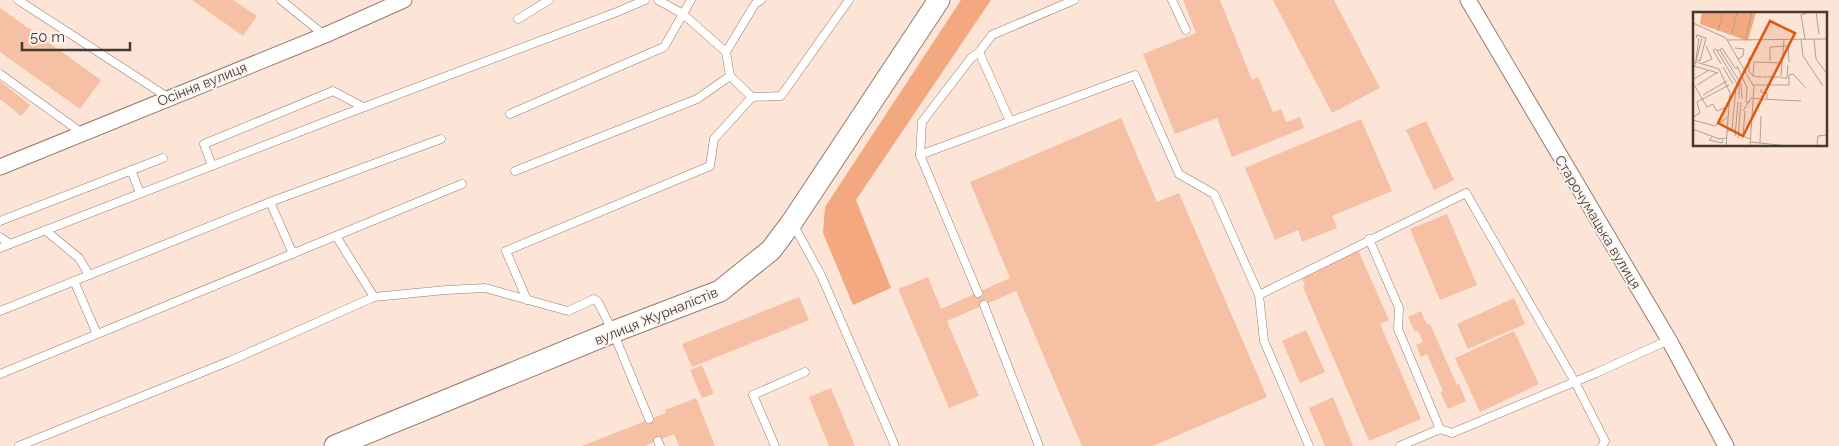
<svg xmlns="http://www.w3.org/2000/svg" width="1839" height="446" viewBox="0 0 1839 446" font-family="Raleway,sans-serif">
  <rect width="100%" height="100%" fill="#fce4d7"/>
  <polygon fill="#f3a87f" points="961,0 991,0 856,200 891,288 853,305 823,233 825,207"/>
  <g fill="#f5c0a4">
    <polygon points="192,0 233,0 257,16 243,36"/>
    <polygon points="1183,0 1220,0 1252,80 1258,77 1273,112 1281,109 1286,122 1300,117 1304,128 1232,157 1217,118 1175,134 1143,54 1196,33"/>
    <polygon points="1273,0 1334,0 1380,88 1332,113"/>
    <polygon points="0,8 101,80 80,109 0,52"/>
    <polygon points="0,81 30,105 21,116 0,99"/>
    <polygon points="1121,118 1157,202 1179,193 1267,397 1153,446 1082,446 1016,291 947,321 979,396 949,408 898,289 928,277 941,309 1010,278 970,182"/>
    <polygon points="1361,119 1392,191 1332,216 1337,228 1302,242 1298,230 1275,240 1245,168"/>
    <polygon points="1426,121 1454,180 1434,190 1406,130"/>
    <polygon points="1447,214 1477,285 1440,300 1410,229"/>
    <polygon points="1358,250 1389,320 1380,324 1421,419 1369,441 1303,287 1305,286 1301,274"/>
    <polygon points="799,297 809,320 692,367 682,344"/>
    <polygon points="1514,298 1525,324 1468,349 1457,324"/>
    <polygon points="1421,311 1427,325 1430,324 1457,385 1459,384 1466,401 1448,409 1440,392 1443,391 1427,354 1421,357 1416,345 1423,342 1418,331 1415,332 1408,317"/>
    <polygon points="1306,330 1325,372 1300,383 1282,341"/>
    <polygon points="1514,331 1539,384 1480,412 1455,358"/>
    <polygon points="702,365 714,394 702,398 690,370"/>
    <polygon points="831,388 855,446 829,446 809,397"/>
    <polygon points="1333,397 1353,446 1325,446 1309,408"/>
    <polygon points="696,398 715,446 679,446 674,434 644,446 582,446 666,413 665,410"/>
  </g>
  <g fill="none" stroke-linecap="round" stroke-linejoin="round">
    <g stroke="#967c6e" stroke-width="9">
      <g id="lane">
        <polyline points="18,0 169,98"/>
        <polyline points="281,0 324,35"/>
        <polyline points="1172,0 1186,30"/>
        <polyline points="518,19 549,0"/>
        <polyline points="726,52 755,4 761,0"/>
        <polyline points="979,52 1010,121"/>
        <polyline points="0,74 82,133"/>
        <polyline points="730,76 752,97"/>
        <polyline points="510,114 664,47 691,0"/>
        <polyline points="920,155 1135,75 1179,174 1214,194 1259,295 1264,341 1309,446"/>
        <polyline points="212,166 204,144 333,91 363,107"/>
        <polyline points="131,170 140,193"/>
        <polyline points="515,171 697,99 730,76 726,52 683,14 658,0"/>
        <polyline points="270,202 293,254"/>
        <polyline points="0,221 163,158"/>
        <polyline points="793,224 821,275 895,446"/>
        <polyline points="45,230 79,258 89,275"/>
        <polyline points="336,236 374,297 446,290 485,288 568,311 594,299 598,302 613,332 649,419"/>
        <polyline points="0,237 10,244 338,117 617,12 645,0"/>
        <polyline points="1369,239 1399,308 1398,329 1440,429"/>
        <polyline points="0,248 10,244"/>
        <polyline points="74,281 97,334"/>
        <polyline points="978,293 920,155 922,122 971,58 979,52 992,35 1074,0"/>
        <polyline points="1259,295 1466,193 1575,382 1605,441 1602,446"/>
        <polyline points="527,300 506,251 710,166 714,139 752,97 781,96 849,0"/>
        <polyline points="984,305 1039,446"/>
        <polyline points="0,311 270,202 441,139"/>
        <polyline points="0,374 462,184"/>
        <polyline points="658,441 660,446"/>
        <polyline points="19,446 230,361 374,297"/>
        <polyline points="775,446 753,395 805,372"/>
        <polyline points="1400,446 1440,429 1452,433 1596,373 1669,340"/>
      </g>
    </g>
    <g stroke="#967c6e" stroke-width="17">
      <g id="street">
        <polyline points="1468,0 1669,340 1726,446"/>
        <polyline points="0,167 330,33 404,0"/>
      </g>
    </g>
    <g stroke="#967c6e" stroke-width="23">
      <polyline id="secondary" points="335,446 613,332 720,291 771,250 792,222 939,0"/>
    </g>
    <use href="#lane" stroke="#fff" stroke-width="8"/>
    <use href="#street" stroke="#fff" stroke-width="15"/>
    <use href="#secondary" stroke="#fff" stroke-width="21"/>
  </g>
  <g text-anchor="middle" stroke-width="4" stroke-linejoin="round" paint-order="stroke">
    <g font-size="14" fill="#433832" stroke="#fbf5f2">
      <text transform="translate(202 84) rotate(-22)" y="5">Осіння вулиця</text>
      <text transform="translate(1598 222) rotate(59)" y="5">Старочумацька вулиця</text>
      <text transform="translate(656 316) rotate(-22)" y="5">вулиця Журналістів</text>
    </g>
  </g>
  <g transform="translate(1693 12)">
    <rect width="134" height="134" fill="#fce4d7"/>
    <path d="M 9,0 L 63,0 L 55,29 L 7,12 Z" fill="#f3a87f"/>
    <path fill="none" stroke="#b29f95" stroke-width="1" d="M 123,0 L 126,22M 0,11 L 33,26 L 61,75 L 57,134M 25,19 L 30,0M 39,21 L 44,0M 3,26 L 4,23 L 13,26 L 7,49 L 4,48M 108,27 L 110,44 L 130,74M 112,27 L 108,3 L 116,0M 121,27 L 123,47 L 134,62M 34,28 L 134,27M 52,28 L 59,0M 42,36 L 51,37 L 50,44 L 45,47M 27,38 L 29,36 L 42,56 L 45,56M 24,39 L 27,38 L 48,72M 60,46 L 56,46 L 56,59 L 60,64 L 69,65M 3,48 L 6,26M 0,49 L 26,57M 3,49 L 9,26M 77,49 L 77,35 L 95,34 L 96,50M 3,50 L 1,54 L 25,61M 10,51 L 19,47 L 13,34M 28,52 L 20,38 L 23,37 L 46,75 L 46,86M 44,54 L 54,76 L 53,90 L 57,90M 30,55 L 40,72M 26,57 L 37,81 L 33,134M 60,64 L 61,50 L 89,51M 88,64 L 91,28M 70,65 L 88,65M 88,66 L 94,66 L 95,53M 1,67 L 16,58M 0,71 L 14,95 L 20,92 L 24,99 L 36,94M 4,73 L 25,60M 60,73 L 96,73 L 96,63 L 100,62 L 113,76M 68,77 L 68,80 L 74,81 L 74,87M 10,83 L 34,69M 68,87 L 108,89M 50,99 L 58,86 L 67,87M 52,99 L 50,124 L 57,127M 0,105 L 7,101 L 4,90 L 36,73M 0,108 L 22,114 L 35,105M 0,117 L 26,127 L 34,126M 34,120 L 39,117 L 43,75 L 48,72 L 49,87M 20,124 L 16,128 L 29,131 L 30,128M 42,124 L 45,90M 45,126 L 48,90M 57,130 L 95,134M 67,131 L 68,104M 124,134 L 125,124 L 134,123"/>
    <path fill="#e0570e" fill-opacity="0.15" stroke="#e0570e" stroke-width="2.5" d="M 77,9 L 102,21 L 50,124 L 25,111 Z"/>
    <rect width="134" height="134" fill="none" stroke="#433832" stroke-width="2.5"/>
  </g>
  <path d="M22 42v8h108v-8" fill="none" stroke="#433832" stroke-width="2.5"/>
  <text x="30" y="42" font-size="15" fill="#433832" stroke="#fbf5f2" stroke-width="4" paint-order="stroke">50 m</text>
</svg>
